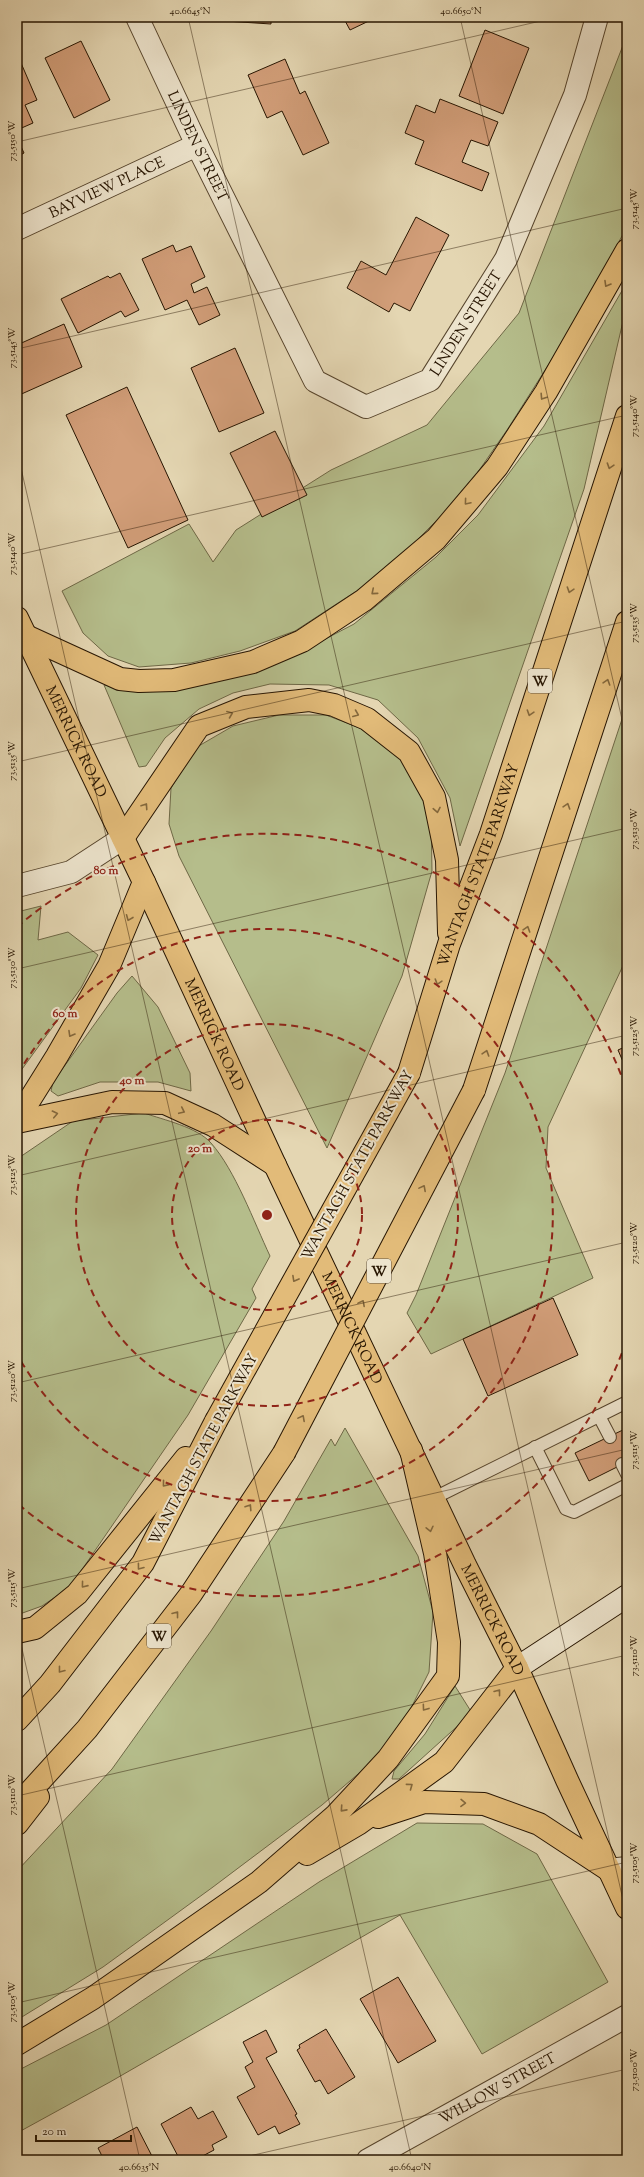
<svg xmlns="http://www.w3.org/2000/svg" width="644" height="2177" viewBox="0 0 644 2177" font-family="'Sorts Mill Goudy',serif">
  <rect width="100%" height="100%" fill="#e4d6b2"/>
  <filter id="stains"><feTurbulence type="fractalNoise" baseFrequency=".005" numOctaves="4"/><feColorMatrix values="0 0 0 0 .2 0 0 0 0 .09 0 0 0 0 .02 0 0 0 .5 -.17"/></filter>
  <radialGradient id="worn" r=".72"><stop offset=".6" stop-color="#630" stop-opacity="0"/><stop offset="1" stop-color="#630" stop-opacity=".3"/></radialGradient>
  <g fill="#b5bd8b" stroke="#6e6846">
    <polygon points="627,35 627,227 568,334 507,430 462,495 384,573 295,631 240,651 191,663 139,667 108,656 83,633 62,591 189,524 213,562 236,530 331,470 427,425 519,313"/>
    <polygon points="627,282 627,304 584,489 460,846 450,798 418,738 378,700 329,685 270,684 233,693 199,709 165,738 146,766 139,767 104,685 119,688 287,659 354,624 436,557 478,515 544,426"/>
    <polygon points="627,704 627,957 548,1127 546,1168 593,1278 431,1354 407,1313 416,1295 505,1073"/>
    <polygon points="279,715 326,715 370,732 406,761 431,817 432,871 402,976 327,1148 179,856 169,824 171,788 197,747 233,726"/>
    <polygon points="41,906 38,940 68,932 98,955 81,988 17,1076 17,912"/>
    <polygon points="132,976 158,1007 190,1073 191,1091 158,1082 100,1082 58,1096 51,1091 53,1082 117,993"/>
    <path d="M 144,1113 C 164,1120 197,1127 211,1143 C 235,1170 254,1222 270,1256 L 252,1289 L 256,1298 L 188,1415 L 70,1587 L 42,1606 L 17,1615 L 17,1161 L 20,1157 L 73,1121 Z"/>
    <polygon points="345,1428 418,1556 433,1612 429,1672 393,1744 322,1805 213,1887 103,1967 17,2020 17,1871 112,1769 211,1631 284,1521 331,1439 335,1446"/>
    <polygon points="455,1686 472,1713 399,1779 392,1779 394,1771 425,1734"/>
    <polygon points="417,1823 483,1824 537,1854 608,1982 482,2054 400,1915 110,2082 17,2133 17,2071 106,2025 319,1882"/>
  </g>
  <g fill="#d29e79" stroke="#261400">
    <polygon points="210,17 271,17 271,24 210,20"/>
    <polygon points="343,17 372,17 373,19 350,30"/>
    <polygon points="485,30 529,48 503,114 459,96"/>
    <polygon points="81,41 110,100 74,118 45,58"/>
    <polygon points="18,56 37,100 25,105 33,123 17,130"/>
    <polygon points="285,59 300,94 305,91 329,143 303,155 282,111 267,118 248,75"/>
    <polygon points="440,99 498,122 488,146 471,140 462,162 489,173 482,191 415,164 424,141 405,133 416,105 435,113"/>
    <polygon points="17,138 24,153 17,157"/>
    <polygon points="416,217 449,235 410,311 394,303 389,312 347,288 361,261 386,275"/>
    <polygon points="173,245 176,252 191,246 205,277 191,284 194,293 207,287 220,315 199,325 187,300 165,310 142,259"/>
    <polygon points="120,273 139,310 125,317 121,311 78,333 61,299 108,276 110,278"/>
    <polygon points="64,324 82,367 17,396 17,345"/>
    <polygon points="235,348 264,413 219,432 191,368"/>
    <polygon points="127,387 188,520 128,548 66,415"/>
    <polygon points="275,431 307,495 262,517 230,453"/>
    <polygon points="627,1046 627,1071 618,1050"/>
    <polygon points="553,1298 578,1355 488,1396 463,1339"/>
    <polygon points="627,1428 627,1462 589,1481 575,1453"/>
    <polygon points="398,1977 436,2041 398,2063 360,1999"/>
    <polygon points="326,2029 355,2077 328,2094 320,2080 315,2082 297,2050 300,2048 299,2045"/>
    <polygon points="266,2030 277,2052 266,2058 297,2114 295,2115 300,2124 279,2134 275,2126 258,2135 237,2097 255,2087 245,2067 253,2062 243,2042"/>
    <polygon points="191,2107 198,2119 213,2111 227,2137 212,2145 214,2150 195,2160 180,2160 161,2124"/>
    <polygon points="137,2127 154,2160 104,2160 98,2148"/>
  </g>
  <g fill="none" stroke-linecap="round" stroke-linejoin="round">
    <g stroke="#56442c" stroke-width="14">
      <g id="lane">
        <polyline points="599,1416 610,1437"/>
        <polyline points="535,1447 566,1509 574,1512 627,1485"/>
        <polyline points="622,1464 627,1474"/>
        <polyline points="434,1498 627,1402"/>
      </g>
    </g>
    <g stroke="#56442c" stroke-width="24">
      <g id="street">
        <path id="s1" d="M 137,17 L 197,145 L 315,381 L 366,407 L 430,380 L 506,259 L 575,95 L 597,17"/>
        <path id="s2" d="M 17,229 L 197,145"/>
        <polyline points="17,886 71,872 123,838"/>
        <polyline points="609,1870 627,1868"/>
        <path id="s3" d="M 368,2160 L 627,2016"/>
      </g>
    </g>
    <g stroke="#261400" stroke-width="24">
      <polyline id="secondary" points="517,1668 627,1596"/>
    </g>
    <g stroke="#261400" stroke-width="24">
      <g id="primary">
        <path id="s4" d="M 17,618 L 144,882 L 275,1165 L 465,1565 L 517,1668 L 567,1780 L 627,1908"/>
      </g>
    </g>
    <g stroke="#261400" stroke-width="24">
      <g id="highway">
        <polyline points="26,636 120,679 139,681 174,680 253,662 302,641 364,600 436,539 497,467 546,392 627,250"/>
        <polyline points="123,838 199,726 246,707 309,700 334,705 367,719 409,752 434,797 447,860 449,933"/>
        <path id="s5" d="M 409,1073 L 449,944 L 491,834 L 627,416"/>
        <polyline points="474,1090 627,622"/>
        <polyline points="17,1120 57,1056 109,966 144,882"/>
        <polyline points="17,1122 112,1102 165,1103 213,1125 275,1165"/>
        <polyline points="17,1632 35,1628 77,1594 186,1458"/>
        <polyline points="17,1720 50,1684 143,1563 216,1421"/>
        <polyline points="17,1806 87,1729 191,1594 284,1453"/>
        <polyline points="378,1817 424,1802 484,1804 539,1824 609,1870"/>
        <polyline points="17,1824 38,1797"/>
        <polyline points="307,1854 358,1824 444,1762 517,1668"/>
        <polyline points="17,2044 93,1998 259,1882 336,1815 388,1759 448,1676 449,1642 435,1553 411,1450"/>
      </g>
    </g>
    <use href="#lane" stroke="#ede4cd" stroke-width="12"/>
    <use href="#street" stroke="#ede4cd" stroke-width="22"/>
    <use href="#secondary" stroke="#ede4cd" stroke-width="22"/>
    <use href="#primary" stroke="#e2bb79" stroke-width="22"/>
    <use href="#highway" stroke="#e2bb79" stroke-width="22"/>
    <g stroke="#261400" stroke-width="24" stroke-linecap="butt">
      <g id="highway-bridge">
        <polyline points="216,1421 409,1073"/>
        <polyline points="284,1453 474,1090"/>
      </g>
    </g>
    <use href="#highway-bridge" stroke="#e2bb79" stroke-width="22"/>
  </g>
  <defs><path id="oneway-chevron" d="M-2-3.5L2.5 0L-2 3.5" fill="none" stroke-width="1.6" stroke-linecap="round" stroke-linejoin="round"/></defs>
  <g stroke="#84683c">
    <use href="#oneway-chevron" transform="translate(607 284) rotate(120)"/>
    <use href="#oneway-chevron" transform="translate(543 397) rotate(123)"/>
    <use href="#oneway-chevron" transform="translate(610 466) rotate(108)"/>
    <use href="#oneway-chevron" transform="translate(467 502) rotate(130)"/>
    <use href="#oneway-chevron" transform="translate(570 590) rotate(108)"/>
    <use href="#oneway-chevron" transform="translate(374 592) rotate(140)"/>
    <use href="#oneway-chevron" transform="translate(607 682) rotate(-72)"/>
    <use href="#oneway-chevron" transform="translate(530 713) rotate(108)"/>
    <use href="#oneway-chevron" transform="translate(230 714) rotate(-22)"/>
    <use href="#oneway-chevron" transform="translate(356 714) rotate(22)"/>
    <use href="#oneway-chevron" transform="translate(145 806) rotate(-56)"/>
    <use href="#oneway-chevron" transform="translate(567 806) rotate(-72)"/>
    <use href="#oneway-chevron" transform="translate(437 810) rotate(79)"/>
    <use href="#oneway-chevron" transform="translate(129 918) rotate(112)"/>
    <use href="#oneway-chevron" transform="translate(527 929) rotate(-72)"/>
    <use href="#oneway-chevron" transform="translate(438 982) rotate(107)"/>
    <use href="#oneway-chevron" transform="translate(71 1034) rotate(120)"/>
    <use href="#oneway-chevron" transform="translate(486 1053) rotate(-72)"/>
    <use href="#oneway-chevron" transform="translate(182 1111) rotate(25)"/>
    <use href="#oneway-chevron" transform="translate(55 1114) rotate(-12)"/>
    <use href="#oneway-chevron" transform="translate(423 1188) rotate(-62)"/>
    <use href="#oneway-chevron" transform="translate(295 1279) rotate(119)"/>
    <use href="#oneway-chevron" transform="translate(362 1303) rotate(-62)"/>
    <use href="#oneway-chevron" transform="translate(302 1418) rotate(-62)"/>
    <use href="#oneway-chevron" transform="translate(165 1484) rotate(129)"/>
    <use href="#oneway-chevron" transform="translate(249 1507) rotate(-57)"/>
    <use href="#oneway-chevron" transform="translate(430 1529) rotate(77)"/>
    <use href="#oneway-chevron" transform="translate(140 1567) rotate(127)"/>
    <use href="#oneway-chevron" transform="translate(84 1585) rotate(129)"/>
    <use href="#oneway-chevron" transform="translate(176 1614) rotate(-52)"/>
    <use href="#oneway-chevron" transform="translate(61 1670) rotate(128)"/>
    <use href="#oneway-chevron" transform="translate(498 1692) rotate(-52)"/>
    <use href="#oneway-chevron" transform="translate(425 1708) rotate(126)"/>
    <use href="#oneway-chevron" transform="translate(410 1786) rotate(-36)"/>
    <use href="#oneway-chevron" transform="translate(463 1803) rotate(1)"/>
    <use href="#oneway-chevron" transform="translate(343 1809) rotate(132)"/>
  </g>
  <path fill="none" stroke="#261400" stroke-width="1" stroke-opacity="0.45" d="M 188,17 L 627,1917M 460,17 L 627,741M 17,142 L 558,17M 17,349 L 627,208M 17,451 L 412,2160M 17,555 L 627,415M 17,762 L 627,621M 17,969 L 627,828M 17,1176 L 627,1035M 17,1383 L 627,1242M 17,1589 L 627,1449M 17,1627 L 140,2160M 17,1796 L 627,1655M 17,2003 L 627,1862M 232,2160 L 627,2069"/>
  <g fill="none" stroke="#8f2418" stroke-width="2" stroke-dasharray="7 5">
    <circle cx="267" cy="1215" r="95"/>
    <circle cx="267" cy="1215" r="191"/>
    <path d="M18 1074A286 286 0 1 1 18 1356"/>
    <path d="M626 1342A381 381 0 0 1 17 1503M17 927A381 381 0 0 1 626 1088"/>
  </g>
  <g text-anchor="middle" stroke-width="4" stroke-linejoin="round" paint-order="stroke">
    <g fill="#ede4cd" stroke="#62523e" stroke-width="1">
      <rect x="528" y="669" width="24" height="24" rx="3"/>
      <rect x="367" y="1259" width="24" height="24" rx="3"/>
      <rect x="147" y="1624" width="24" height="24" rx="3"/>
    </g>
    <g font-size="14" font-weight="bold" fill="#261400">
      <text x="540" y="686">W</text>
      <text x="379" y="1276">W</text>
      <text x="159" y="1641">W</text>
    </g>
    <g font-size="15" fill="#261400" stroke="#ede4cd">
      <text dy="5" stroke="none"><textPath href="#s1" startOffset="143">LINDEN STREET</textPath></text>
      <text dy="5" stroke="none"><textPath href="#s2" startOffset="99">BAYVIEW PLACE</textPath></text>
      <text dy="5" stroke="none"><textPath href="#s1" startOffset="599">LINDEN STREET</textPath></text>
      <text dy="5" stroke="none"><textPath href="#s4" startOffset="137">MERRICK ROAD</textPath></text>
      <text dy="5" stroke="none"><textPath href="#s5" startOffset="219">WANTAGH STATE PARKWAY</textPath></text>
      <text dy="5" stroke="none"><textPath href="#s4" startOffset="461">MERRICK ROAD</textPath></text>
      <text transform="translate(357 1165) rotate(-61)" y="5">WANTAGH STATE PARKWAY</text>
      <text dy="5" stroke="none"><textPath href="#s4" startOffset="785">MERRICK ROAD</textPath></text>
      <text transform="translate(203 1449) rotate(-62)" y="5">WANTAGH STATE PARKWAY</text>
      <text dy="5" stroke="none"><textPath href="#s4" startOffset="1109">MERRICK ROAD</textPath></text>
      <text dy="5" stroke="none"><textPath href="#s3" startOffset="148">WILLOW STREET</textPath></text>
    </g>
  </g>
  <circle cx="267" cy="1215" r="6" fill="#8f2418" stroke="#ede4cd" stroke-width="2"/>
  <g font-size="12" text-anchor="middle" font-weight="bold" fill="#8f2418" stroke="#ede4cd" stroke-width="4" stroke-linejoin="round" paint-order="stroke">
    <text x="106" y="874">80 m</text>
    <text x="65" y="1017">60 m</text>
    <text x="132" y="1084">40 m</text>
    <text x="200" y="1152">20 m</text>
  </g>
  <rect width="644" height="2177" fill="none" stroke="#e4d6b2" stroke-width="44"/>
  <path d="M36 2135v6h95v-6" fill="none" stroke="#261400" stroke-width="2"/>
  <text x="42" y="2135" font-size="12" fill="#261400" stroke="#ede4cd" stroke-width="3" paint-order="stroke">20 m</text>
  <rect x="22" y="22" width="600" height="2133" fill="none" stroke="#261400" stroke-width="1.5"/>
  <g font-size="10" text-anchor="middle" fill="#261400">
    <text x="190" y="14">40.6645°N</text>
    <text x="461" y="14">40.6650°N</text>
    <text transform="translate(11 141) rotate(-90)" y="4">73.5150°W</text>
    <text transform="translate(633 209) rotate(-90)" y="4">73.5145°W</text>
    <text transform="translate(11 348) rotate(-90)" y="4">73.5145°W</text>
    <text transform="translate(633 416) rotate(-90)" y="4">73.5140°W</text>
    <text transform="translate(11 554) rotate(-90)" y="4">73.5140°W</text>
    <text transform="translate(633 623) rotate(-90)" y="4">73.5135°W</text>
    <text transform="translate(11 761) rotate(-90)" y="4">73.5135°W</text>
    <text transform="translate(633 829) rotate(-90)" y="4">73.5130°W</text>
    <text transform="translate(11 968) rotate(-90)" y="4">73.5130°W</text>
    <text transform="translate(633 1036) rotate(-90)" y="4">73.5125°W</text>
    <text transform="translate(11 1175) rotate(-90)" y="4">73.5125°W</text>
    <text transform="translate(633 1243) rotate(-90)" y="4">73.5120°W</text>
    <text transform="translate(11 1381) rotate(-90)" y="4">73.5120°W</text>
    <text transform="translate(633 1450) rotate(-90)" y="4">73.5115°W</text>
    <text transform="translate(11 1588) rotate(-90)" y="4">73.5115°W</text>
    <text transform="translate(633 1656) rotate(-90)" y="4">73.5110°W</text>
    <text transform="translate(11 1795) rotate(-90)" y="4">73.5110°W</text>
    <text transform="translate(633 1863) rotate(-90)" y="4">73.5105°W</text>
    <text transform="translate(11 2002) rotate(-90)" y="4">73.5105°W</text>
    <text transform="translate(633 2070) rotate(-90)" y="4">73.5100°W</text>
    <text x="139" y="2170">40.6635°N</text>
    <text x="410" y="2170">40.6640°N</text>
  </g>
  <rect width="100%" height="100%" filter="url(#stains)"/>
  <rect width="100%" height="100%" fill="url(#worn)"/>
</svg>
